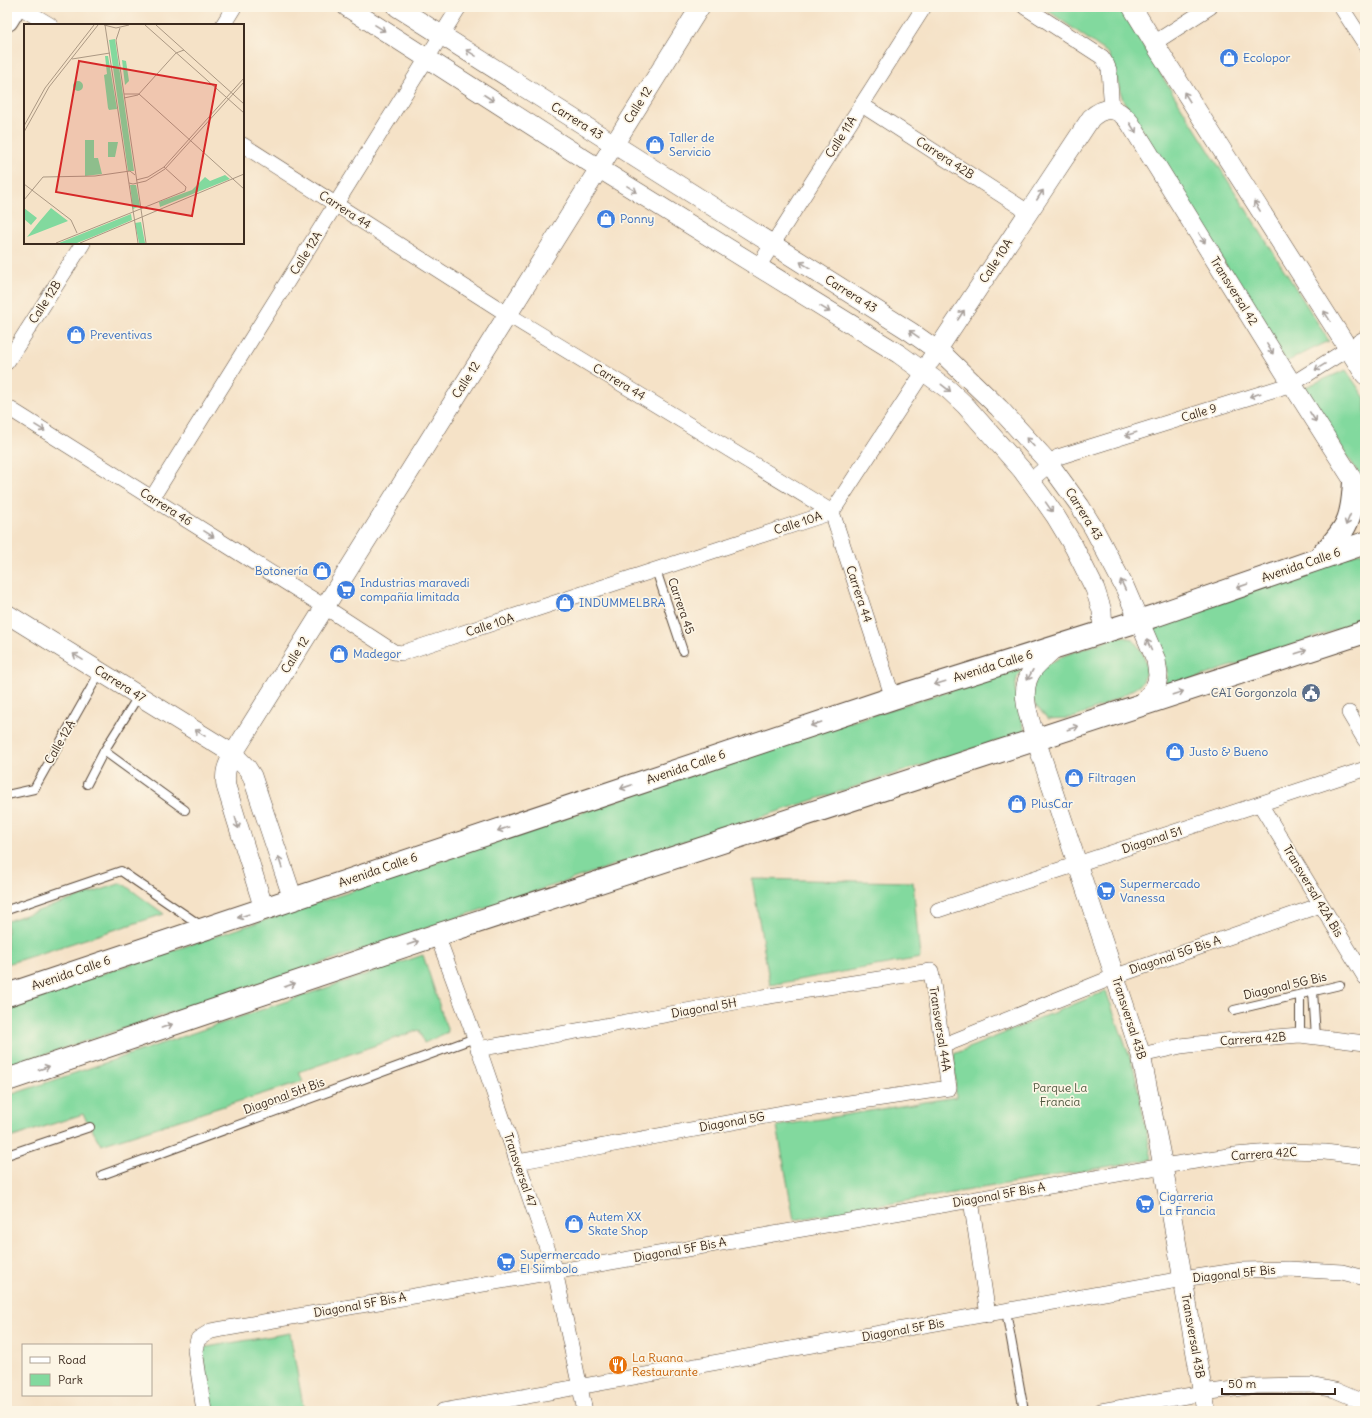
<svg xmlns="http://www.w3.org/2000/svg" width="1372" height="1418" viewBox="0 0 1372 1418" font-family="Delius,sans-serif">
  <rect width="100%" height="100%" fill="#fcf5e5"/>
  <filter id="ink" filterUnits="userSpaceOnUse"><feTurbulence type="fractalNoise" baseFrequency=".025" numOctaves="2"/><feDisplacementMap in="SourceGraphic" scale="8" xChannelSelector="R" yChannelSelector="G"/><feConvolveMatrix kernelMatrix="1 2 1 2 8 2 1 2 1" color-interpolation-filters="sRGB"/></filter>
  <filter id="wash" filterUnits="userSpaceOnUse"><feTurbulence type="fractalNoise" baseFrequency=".012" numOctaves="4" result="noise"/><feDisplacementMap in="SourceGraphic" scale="16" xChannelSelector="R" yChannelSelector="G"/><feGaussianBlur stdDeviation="0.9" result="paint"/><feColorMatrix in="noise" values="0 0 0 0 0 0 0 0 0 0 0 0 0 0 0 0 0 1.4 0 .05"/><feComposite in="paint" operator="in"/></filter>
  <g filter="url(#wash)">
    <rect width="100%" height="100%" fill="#f5e2c7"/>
    <g fill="#82d99e" stroke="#5e825e">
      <polygon points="1043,7 1120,7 1155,65 1329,341 1286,362 1123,100 1109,54"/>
      <polygon points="1346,370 1365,398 1365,483 1303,388"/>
      <polygon points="1361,552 1365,557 1365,620 1159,691 1166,680 1167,670 1152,626"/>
      <path d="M 1119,636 L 1133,639 C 1143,653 1151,664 1143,681 C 1139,690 1087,713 1076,717 C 1068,719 1057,718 1048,719 L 1036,706 L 1031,696 L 1035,675 L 1050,663 L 1063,656 Z"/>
      <polygon points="1022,668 1017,678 1015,689 1025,732 677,844 364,949 7,1067 7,1005 359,889 793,740"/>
      <polygon points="752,879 913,882 920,958 770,985"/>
      <polygon points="122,883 164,914 7,964 7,921"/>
      <polygon points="423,955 448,1032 424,1043 419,1030 299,1072 303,1081 101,1145 83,1114 7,1139 7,1096"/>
      <polygon points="1106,991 1134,1069 1152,1159 794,1220 777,1126 956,1097 954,1054"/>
      <polygon points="290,1333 304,1411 212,1411 201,1348"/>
    </g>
  </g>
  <g filter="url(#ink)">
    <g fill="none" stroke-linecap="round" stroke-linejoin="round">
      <g stroke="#574637" stroke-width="10">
        <g id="service">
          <polyline points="656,570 683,651"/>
          <polyline points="104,751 185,810"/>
          <polyline points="87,784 104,751 139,695"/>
          <polyline points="7,795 34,789 100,672"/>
          <polyline points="7,910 121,871 203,927"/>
          <polyline points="1313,991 1316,1037"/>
          <polyline points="1300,995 1300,1035"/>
          <polyline points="1234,1010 1340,985"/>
          <polyline points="7,1155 90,1127"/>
          <polyline points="102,1175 475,1038"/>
          <polyline points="1006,1311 1024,1411"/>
        </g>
      </g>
      <g stroke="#574637" stroke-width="16">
        <g id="minor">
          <polyline points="20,7 50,25"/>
          <polyline points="1025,7 1102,57 1107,65 1109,70 1112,110"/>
          <polyline points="1341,7 1365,44"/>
          <polyline points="223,25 234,7"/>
          <polyline points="1154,43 1210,7"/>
          <polyline points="862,105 1028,212"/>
          <polyline points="243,145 507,314 832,512 893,698"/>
          <polyline points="758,267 924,7"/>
          <polyline points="7,362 83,243"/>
          <polyline points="7,407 325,607 394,652 402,653 832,512 924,371"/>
          <polyline points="1030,481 1058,457 1292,384 1365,338"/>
          <polyline points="152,498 459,7"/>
          <polyline points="1349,713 1365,740"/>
          <polyline points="1260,804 1365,977"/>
          <polyline points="938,910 1365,769"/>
          <polyline points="437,935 475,1038 555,1271 585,1411"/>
          <polyline points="942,1046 1116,976 1321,905"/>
          <polyline points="478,1049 763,997 931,971 949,1088 782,1113 517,1162"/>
          <polyline points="1141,1055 1181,1046 1223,1041 1300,1035 1365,1043"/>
          <polyline points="971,1200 988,1315"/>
          <polyline points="204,1411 195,1350 198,1339 211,1331 971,1200 1163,1166 1235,1155 1284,1151 1325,1152 1365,1157"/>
          <polyline points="443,1411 1183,1279 1242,1270 1289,1269 1342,1272 1365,1278"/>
          <polyline points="1101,1411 1203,1393 1256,1386 1310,1385 1335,1390 1365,1403"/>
        </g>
      </g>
      <g stroke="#574637" stroke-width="20">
        <g id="tertiary">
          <polyline points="347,7 584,159 899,354 949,390 965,405 1022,470 1042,497 1056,517 1074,547 1095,589 1102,611 1103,632"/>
          <polyline points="397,7 911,332 945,356 999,408 1048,462 1080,506 1094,529 1125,588 1156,660 1158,675 1157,682 1154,689 1141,705"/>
          <polyline points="1132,7 1154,43 1365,375"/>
          <path d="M 930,361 L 1091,118 C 1106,105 1118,107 1130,123 L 1292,384 L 1365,499"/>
          <polyline points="7,614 233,754 247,768 252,776 293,899"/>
          <path d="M 1057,646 C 1049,653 1041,660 1034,668 C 1017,689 1029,717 1036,740 L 1141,1055 L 1163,1166 L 1206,1411"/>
          <path d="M 264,909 L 226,786 C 224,772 227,766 233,754 L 700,7"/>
        </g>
      </g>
      <g stroke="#574637" stroke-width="24">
        <g id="primary">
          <polyline points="7,20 15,7"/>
          <path d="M 1318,559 C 1328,548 1341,536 1347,522 C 1353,509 1353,495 1354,482"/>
          <polyline points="7,995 893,698 1154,616 1365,543"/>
          <polyline points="7,1080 437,935 1365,632"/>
        </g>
      </g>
      <use href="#service" stroke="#fff" stroke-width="8"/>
      <use href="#minor" stroke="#fff" stroke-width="15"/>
      <use href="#tertiary" stroke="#fff" stroke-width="19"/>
      <use href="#primary" stroke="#fff" stroke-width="22"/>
    </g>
    <defs><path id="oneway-shaft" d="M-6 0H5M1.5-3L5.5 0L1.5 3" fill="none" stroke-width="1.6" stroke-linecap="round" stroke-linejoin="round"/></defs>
    <g stroke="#a79f9a">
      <use href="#oneway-shaft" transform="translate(380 28) rotate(32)"/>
      <use href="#oneway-shaft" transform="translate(471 53) rotate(-148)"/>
      <use href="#oneway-shaft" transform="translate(1187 97) rotate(-122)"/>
      <use href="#oneway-shaft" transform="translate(489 98) rotate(33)"/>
      <use href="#oneway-shaft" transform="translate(1133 128) rotate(58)"/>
      <use href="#oneway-shaft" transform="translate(632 189) rotate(32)"/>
      <use href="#oneway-shaft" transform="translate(1040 195) rotate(-57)"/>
      <use href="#oneway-shaft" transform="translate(1257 206) rotate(-122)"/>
      <use href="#oneway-shaft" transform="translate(1202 238) rotate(58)"/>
      <use href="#oneway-shaft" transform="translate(805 265) rotate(-148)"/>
      <use href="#oneway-shaft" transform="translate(825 309) rotate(32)"/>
      <use href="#oneway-shaft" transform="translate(961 315) rotate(-57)"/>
      <use href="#oneway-shaft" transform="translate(1327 316) rotate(-122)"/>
      <use href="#oneway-shaft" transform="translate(914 334) rotate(-145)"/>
      <use href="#oneway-shaft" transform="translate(1270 349) rotate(58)"/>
      <use href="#oneway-shaft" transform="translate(1320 367) rotate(148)"/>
      <use href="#oneway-shaft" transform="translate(946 388) rotate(38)"/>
      <use href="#oneway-shaft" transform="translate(1255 395) rotate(163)"/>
      <use href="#oneway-shaft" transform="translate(1313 417) rotate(57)"/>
      <use href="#oneway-shaft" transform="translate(40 428) rotate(32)"/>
      <use href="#oneway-shaft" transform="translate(1131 434) rotate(163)"/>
      <use href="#oneway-shaft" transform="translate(1030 442) rotate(-132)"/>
      <use href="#oneway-shaft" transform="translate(1049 507) rotate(55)"/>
      <use href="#oneway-shaft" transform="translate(1348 520) rotate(113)"/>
      <use href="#oneway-shaft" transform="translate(209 534) rotate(32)"/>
      <use href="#oneway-shaft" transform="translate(1123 585) rotate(-115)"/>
      <use href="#oneway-shaft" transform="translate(1242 586) rotate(161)"/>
      <use href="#oneway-shaft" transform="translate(1149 645) rotate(-114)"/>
      <use href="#oneway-shaft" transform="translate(1301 652) rotate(-18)"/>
      <use href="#oneway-shaft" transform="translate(78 657) rotate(-148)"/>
      <use href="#oneway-shaft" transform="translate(1030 675) rotate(119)"/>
      <use href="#oneway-shaft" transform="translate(940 683) rotate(163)"/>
      <use href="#oneway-shaft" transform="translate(1178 693) rotate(-18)"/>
      <use href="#oneway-shaft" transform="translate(816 724) rotate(161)"/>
      <use href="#oneway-shaft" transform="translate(1073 728) rotate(-18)"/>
      <use href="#oneway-shaft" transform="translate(200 733) rotate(-148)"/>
      <use href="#oneway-shaft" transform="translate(626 787) rotate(161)"/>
      <use href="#oneway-shaft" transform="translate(237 823) rotate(73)"/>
      <use href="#oneway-shaft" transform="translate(503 829) rotate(161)"/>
      <use href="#oneway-shaft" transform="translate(280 862) rotate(-108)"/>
      <use href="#oneway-shaft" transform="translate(243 916) rotate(162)"/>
      <use href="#oneway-shaft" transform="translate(413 943) rotate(-19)"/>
      <use href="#oneway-shaft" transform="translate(290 985) rotate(-19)"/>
      <use href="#oneway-shaft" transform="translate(167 1026) rotate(-19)"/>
      <use href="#oneway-shaft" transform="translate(44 1068) rotate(-19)"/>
    </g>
  </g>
  <defs>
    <g id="shop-disc" transform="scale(1)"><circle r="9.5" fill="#3f7fe0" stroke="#fcf5e5"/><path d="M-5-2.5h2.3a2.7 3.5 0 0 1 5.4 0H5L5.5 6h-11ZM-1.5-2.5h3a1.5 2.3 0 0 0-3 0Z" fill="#fff"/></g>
    <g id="supermarket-disc" transform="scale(1)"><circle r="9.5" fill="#3f7fe0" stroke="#fcf5e5"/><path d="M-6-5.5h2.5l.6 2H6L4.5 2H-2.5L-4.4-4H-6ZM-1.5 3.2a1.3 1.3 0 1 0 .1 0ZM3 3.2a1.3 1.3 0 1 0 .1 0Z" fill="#fff"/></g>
    <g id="civic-disc" transform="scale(1)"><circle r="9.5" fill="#5c6f8a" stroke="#fcf5e5"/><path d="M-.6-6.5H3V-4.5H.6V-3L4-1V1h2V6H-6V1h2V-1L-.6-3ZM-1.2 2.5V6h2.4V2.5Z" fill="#fff"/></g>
    <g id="restaurant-disc" transform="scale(1)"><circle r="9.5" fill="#e8710a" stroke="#fcf5e5"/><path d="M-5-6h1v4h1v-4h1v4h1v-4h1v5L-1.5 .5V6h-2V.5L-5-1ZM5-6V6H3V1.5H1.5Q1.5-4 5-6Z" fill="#fff"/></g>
  </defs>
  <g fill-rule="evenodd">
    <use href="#shop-disc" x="1229" y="58"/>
    <use href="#shop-disc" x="655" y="145"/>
    <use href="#shop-disc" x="606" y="219"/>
    <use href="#shop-disc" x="76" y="335"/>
    <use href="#shop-disc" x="322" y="571"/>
    <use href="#supermarket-disc" x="346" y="590"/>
    <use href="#shop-disc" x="565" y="603"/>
    <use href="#shop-disc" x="339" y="654"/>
    <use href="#civic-disc" x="1311" y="693"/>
    <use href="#shop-disc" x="1175" y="752"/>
    <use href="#shop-disc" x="1074" y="778"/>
    <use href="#shop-disc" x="1017" y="804"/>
    <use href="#supermarket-disc" x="1106" y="891"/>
    <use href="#supermarket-disc" x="1145" y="1204"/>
    <use href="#shop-disc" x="574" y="1224"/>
    <use href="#supermarket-disc" x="506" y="1262"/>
    <use href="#restaurant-disc" x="618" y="1365"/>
  </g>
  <g text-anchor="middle" stroke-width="3.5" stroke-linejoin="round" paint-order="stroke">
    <g font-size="12" fill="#366cbe" stroke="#fcf5e5" text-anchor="start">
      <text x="1243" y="62">Ecolopor</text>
      <text x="669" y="142">Taller de<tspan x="669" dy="14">Servicio</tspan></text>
      <text x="620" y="223">Ponny</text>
      <text x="90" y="339">Preventivas</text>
      <text x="308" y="575" text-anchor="end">Botonería</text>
      <text x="360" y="587">Industrias maravedi<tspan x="360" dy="14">compañía limitada</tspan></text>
      <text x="579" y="607">INDUMMELBRA</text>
      <text x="353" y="658">Madegor</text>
      <text x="1189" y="756">Justo &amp; Bueno</text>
      <text x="1088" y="782">Filtragen</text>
      <text x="1031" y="808">PlusCar</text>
      <text x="1120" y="888">Supermercado<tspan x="1120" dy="14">Vanessa</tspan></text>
      <text x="1159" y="1201">Cigarreria<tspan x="1159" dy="14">La Francia</tspan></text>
      <text x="588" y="1221">Autem XX<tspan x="588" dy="14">Skate Shop</tspan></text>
      <text x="520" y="1259">Supermercado<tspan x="520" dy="14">El Siímbolo</tspan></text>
    </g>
    <g font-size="12" fill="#3b2a1e" stroke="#fcf5e5">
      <text transform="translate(638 105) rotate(-58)" y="4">Calle 12</text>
      <text transform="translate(577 121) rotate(32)" y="4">Carrera 43</text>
      <text transform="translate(841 137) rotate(-57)" y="4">Calle 11A</text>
      <text transform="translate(945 158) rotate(33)" y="4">Carrera 42B</text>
      <text transform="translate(345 210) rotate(33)" y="4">Carrera 44</text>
      <text transform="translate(306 253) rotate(-58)" y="4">Calle 12A</text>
      <text transform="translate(996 261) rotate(-57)" y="4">Calle 10A</text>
      <text transform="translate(1234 291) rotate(58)" y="4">Transversal 42</text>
      <text transform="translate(851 294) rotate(32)" y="4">Carrera 43</text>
      <text transform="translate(45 302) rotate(-57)" y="4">Calle 12B</text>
      <text transform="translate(466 380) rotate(-58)" y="4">Calle 12</text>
      <text transform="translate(619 382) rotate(31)" y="4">Carrera 44</text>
      <text transform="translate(1199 413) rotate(-17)" y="4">Calle 9</text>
      <text transform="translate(166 507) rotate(32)" y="4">Carrera 46</text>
      <text transform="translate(1084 514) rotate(58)" y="4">Carrera 43</text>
      <text transform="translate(798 523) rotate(-18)" y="4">Calle 10A</text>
      <text transform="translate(1301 565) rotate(-19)" y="4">Avenida Calle 6</text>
      <text transform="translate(859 594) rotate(72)" y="4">Carrera 44</text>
      <text transform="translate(681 606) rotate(71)" y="4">Carrera 45</text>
      <text transform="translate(490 625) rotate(-18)" y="4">Calle 10A</text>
      <text transform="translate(295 655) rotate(-58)" y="4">Calle 12</text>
      <text transform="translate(993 666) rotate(-17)" y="4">Avenida Calle 6</text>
      <text transform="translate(120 684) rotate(32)" y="4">Carrera 47</text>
      <text transform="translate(60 742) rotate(-60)" y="4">Calle 12A</text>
      <text transform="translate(686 767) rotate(-19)" y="4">Avenida Calle 6</text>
      <text transform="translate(1152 840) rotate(-18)" y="4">Diagonal 51</text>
      <text transform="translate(378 870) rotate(-19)" y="4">Avenida Calle 6</text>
      <text transform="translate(1313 891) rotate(59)" y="4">Transversal 42A Bis</text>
      <text transform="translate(1175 955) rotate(-19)" y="4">Diagonal 5G Bis A</text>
      <text transform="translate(71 973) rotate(-19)" y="4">Avenida Calle 6</text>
      <text transform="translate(1285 986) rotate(-13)" y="4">Diagonal 5G Bis</text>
      <text transform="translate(704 1008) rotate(-10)" y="4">Diagonal 5H</text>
      <text transform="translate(1129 1018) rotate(72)" y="4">Transversal 43B</text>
      <text transform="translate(940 1029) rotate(81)" y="4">Transversal 44A</text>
      <text transform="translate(1253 1039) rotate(-4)" y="4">Carrera 42B</text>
      <text transform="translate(284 1096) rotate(-20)" y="4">Diagonal 5H Bis</text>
      <text transform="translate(732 1122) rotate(-10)" y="4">Diagonal 5G</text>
      <text transform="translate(1264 1154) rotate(-4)" y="4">Carrera 42C</text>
      <text transform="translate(520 1170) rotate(71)" y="4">Transversal 47</text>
      <text transform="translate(999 1195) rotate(-10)" y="4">Diagonal 5F Bis A</text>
      <text transform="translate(680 1250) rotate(-10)" y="4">Diagonal 5F Bis A</text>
      <text transform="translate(1234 1274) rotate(-6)" y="4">Diagonal 5F Bis</text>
      <text transform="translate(360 1305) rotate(-10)" y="4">Diagonal 5F Bis A</text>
      <text transform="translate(903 1330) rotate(-10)" y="4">Diagonal 5F Bis</text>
      <text transform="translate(1193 1336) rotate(80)" y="4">Transversal 43B</text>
    </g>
    <g font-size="12" fill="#4e5e75" stroke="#fcf5e5" text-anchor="end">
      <text x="1297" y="697">CAI Gorgonzola</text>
    </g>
    <g font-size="12" fill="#4d563e" stroke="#fcf5e5">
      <text x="1060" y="1092">Parque La<tspan x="1060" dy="14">Francia</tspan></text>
    </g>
    <g font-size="12" fill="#c56008" stroke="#fcf5e5" text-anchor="start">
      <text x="632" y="1362">La Ruana<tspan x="632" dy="14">Restaurante</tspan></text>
    </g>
  </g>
  <g transform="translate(24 24)">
    <rect width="220" height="220" fill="#f5e2c7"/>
    <path d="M 91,15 L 110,147 L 104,147 L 85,16 ZM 81,32 L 84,32 L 93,85 L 85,86 L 84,84 L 80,51 L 83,50 ZM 98,36 L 102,37 L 105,57 L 101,61 ZM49 62a5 5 0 1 1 10 0a5 5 0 1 1-10 0ZM 61,116 L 70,116 L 70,134 L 74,134 L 78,150 L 61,152 ZM 84,118 L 94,118 L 91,133 L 84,133 ZM 201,151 L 206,155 L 136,183 L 135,178 L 168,166 L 181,153 L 186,157 ZM 106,161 L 112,161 L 116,182 L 109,185 ZM 0,184 L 13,194 L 7,201 L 0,195 ZM 27,184 L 44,197 L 3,213 L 15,198 ZM 107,190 L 108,196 L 73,211 L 53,219 L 35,219 ZM 117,198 L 121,219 L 115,219 L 111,199 Z" fill="#82d99e"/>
    <path fill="none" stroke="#ab9883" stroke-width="1" d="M 80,1 L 92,4 L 105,1M 81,1 L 114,219M 121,1 L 220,89M 132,1 L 220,80M 96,4 L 92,16 L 122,219M 48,35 L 86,29M 100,70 L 115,70 L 220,165M 100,74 L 114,71 L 152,29 L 160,26M 0,102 L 21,64 L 70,1M 0,108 L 25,63 L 74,1M 112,156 L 124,153 L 140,143 L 220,54M 105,159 L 109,160 L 122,157 L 141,145 L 220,58M 0,160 L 47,196 L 53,209M 0,176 L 19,153 L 71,152 L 106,147 L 111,151M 32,219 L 161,167 L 162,163 L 140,143M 56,219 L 220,150"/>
    <path fill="#d62828" fill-opacity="0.15" stroke="#d62828" stroke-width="2" d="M 55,37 L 192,61 L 168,192 L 32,168 Z"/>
    <rect width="220" height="220" fill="none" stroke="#3b2a1e" stroke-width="2"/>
  </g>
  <rect width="1372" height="1418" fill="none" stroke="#fcf5e5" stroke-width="24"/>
  <rect x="22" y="1344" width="130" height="52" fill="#fcf5e5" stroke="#afa495"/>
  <rect x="30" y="1357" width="20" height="6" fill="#ffffff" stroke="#afa495"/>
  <text x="58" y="1364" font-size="12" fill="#3b2a1e">Road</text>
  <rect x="30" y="1374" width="20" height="12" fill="#82d99e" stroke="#afa495"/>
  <text x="58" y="1384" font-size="12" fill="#3b2a1e">Park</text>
  <path d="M1222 1388v6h113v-6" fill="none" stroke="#3b2a1e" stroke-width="2"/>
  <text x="1228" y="1388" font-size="12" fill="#3b2a1e" stroke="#fcf5e5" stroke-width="3" paint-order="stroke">50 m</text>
</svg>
